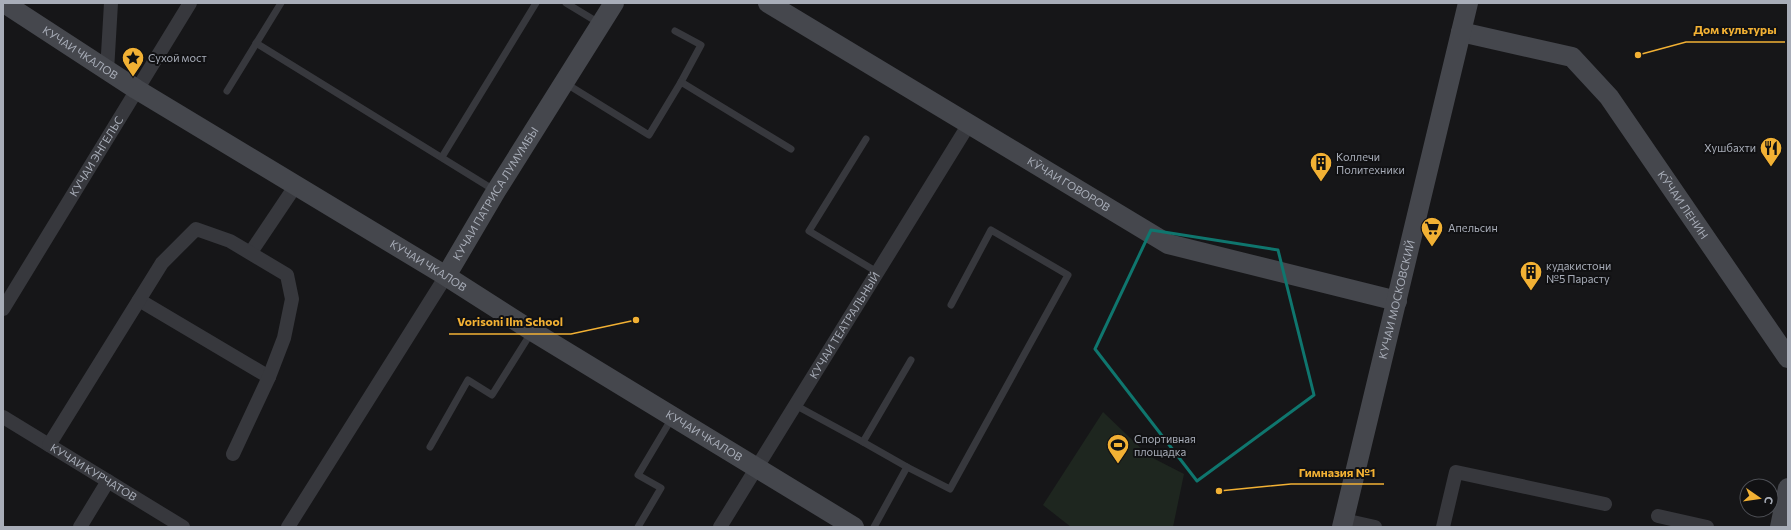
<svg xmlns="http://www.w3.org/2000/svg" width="1791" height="530" viewBox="0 0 1791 530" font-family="Commissioner,sans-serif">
  <rect width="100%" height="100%" fill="#161618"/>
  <polygon fill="#1e261f" points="1103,412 1149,456 1184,474 1173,527 1071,527 1043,505"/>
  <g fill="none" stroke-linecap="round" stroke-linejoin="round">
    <g stroke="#37383d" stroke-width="7">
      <polyline points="566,3 599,23"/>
      <polyline points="675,31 701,45 681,82"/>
      <polyline points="256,43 494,190"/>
      <polyline points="565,83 649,135 681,82 791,149"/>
      <polyline points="227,91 281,3"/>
      <polyline points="866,139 809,231 877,272"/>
      <polyline points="442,157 536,3"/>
      <polyline points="795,405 863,442 911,360"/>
      <polyline points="863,442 907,467"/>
      <polyline points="430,447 468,380 492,395 531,333"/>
      <polyline points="638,527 661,488 638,475 672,418"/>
      <polyline points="874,527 907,467 950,489 1068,275 991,230 951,305"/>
    </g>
    <g stroke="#37383d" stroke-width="14">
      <polyline points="107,71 111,3"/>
      <polyline points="251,252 296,185"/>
      <polyline points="139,300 269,377"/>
      <path id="s1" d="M 3,309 L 190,3"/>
      <path id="s2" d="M 3,417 L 183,527"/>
      <polyline points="49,445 162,263 196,229 230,241 287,275 292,299 284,338 269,377 233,454"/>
      <polyline points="1658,516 1707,527"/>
      <polyline points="1344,520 1375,527"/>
      <polyline points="80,527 108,481"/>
      <polyline points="288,527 446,276"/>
      <path id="s3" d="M 720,527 L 969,124"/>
      <polyline points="1443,527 1456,472 1605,504"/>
    </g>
    <g stroke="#45474d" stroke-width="20">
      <path id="s4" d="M 4,3 L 136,89 L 446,276 L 532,331 L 854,527"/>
      <path id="s5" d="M 768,3 L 1168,244 L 1397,301"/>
      <path id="s6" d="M 1461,32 L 1572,57 L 1609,97 L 1788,358"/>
      <path id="s7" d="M 446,276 L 496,191 L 614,3"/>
      <path id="s8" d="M 1342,527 L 1468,3"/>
      <polyline points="1780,527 1788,488"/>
    </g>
  </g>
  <path fill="none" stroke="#0f766e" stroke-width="3" stroke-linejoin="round" d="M 1151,230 L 1278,250 L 1314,395 L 1197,481 L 1095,349 Z"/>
  <defs>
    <g id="sight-pin" transform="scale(1.15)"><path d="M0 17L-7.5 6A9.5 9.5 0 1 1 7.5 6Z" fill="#f2b134" stroke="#111113"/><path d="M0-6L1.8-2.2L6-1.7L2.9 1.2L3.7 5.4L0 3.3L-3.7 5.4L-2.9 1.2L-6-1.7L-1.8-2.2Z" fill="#111"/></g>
    <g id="restaurant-pin" transform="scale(1.15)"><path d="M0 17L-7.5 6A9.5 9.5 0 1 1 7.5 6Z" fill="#f2b134" stroke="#111113"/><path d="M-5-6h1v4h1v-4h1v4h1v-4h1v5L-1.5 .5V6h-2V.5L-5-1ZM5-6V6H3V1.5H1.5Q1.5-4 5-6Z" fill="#111"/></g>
    <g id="building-pin" transform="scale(1.15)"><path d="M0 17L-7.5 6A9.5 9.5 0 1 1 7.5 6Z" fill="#f2b134" stroke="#111113"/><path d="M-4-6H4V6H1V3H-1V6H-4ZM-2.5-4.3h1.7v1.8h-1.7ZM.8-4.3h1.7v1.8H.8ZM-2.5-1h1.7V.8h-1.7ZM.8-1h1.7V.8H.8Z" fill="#111"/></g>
    <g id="supermarket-pin" transform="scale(1.15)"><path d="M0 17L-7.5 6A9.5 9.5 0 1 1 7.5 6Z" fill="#f2b134" stroke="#111113"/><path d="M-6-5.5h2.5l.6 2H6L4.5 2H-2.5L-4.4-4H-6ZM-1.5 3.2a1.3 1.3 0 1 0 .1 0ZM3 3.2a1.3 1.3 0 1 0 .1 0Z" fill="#111"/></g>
    <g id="stadium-pin" transform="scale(1.15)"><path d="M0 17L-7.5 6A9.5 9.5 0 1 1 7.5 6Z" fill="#f2b134" stroke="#111113"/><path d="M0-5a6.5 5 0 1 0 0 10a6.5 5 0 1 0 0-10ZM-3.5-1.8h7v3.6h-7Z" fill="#111"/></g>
  </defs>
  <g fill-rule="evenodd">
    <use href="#sight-pin" x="133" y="58"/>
    <use href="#restaurant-pin" x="1771" y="148"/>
    <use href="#building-pin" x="1321" y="163"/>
    <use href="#supermarket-pin" x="1432" y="228"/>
    <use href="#building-pin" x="1531" y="272"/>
    <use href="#stadium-pin" x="1118" y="445"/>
  </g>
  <g text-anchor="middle" stroke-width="4" stroke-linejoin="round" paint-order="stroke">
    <g font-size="11" fill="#a8adb8" stroke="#111113">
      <text dy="4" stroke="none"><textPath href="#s4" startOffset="91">КУЧАИ ЧКАЛОВ</textPath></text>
      <text dy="4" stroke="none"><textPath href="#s1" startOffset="179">КУЧАИ ЭНГЕЛЬС</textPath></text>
      <text dy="4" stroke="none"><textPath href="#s5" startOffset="351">КӮЧАИ ГОВОРОВ</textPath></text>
      <text dy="4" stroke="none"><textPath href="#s7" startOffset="96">КУЧАИ ПАТРИСА ЛУМУМБЫ</textPath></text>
      <text dy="4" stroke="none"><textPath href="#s6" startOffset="299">КӮЧАИ ЛЕНИН</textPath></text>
      <text dy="4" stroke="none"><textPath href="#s4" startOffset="499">КУЧАИ ЧКАЛОВ</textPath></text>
      <text dy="4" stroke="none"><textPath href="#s8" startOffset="234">КУЧАИ МОСКОВСКИЙ</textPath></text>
      <text dy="4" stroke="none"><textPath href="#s3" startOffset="237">КУЧАИ ТЕАТРАЛЬНЫЙ</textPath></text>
      <text dy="4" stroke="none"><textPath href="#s4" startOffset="823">КУЧАИ ЧКАЛОВ</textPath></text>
      <text dy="4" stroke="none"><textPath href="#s2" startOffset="106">КУЧАИ КУРЧАТОВ</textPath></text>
    </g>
    <g font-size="11" fill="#a8adb8" stroke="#111113" text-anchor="start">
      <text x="148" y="62">Сухой мост</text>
      <text x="1756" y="152" text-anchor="end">Хушбахти</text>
      <text x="1336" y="161">Коллечи<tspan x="1336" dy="13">Политехники</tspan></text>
      <text x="1448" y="232">Апельсин</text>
      <text x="1546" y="270">кудакистони<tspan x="1546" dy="13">№5 Парасту</tspan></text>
      <text x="1134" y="443">Спортивная<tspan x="1134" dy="13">площадка</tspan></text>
    </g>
  </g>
  <path fill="none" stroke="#f2b134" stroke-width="1.5" d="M1638 55L1686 42H1785M636 320L571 334H449M1219 491L1291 484H1384"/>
  <g fill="#f2b134" stroke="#111113" stroke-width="1.5">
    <circle cx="1638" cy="55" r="4"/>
    <circle cx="636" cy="320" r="4"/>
    <circle cx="1219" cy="491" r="4"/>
  </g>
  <g font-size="12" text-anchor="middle" font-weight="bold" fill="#f2b134" stroke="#111113" stroke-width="4" stroke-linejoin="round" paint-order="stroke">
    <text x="1735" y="34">Дом культуры</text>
    <text x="510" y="326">Vorisoni Ilm School</text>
    <text x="1337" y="477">Гимназия №1</text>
  </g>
  <rect width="1791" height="530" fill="none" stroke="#a8adb8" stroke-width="8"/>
  <g transform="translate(1759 498) rotate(103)"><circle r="19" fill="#111113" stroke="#4d4f55"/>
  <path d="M0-3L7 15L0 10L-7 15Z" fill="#f2b134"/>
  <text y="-6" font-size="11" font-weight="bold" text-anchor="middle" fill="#a8adb8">С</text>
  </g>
</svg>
